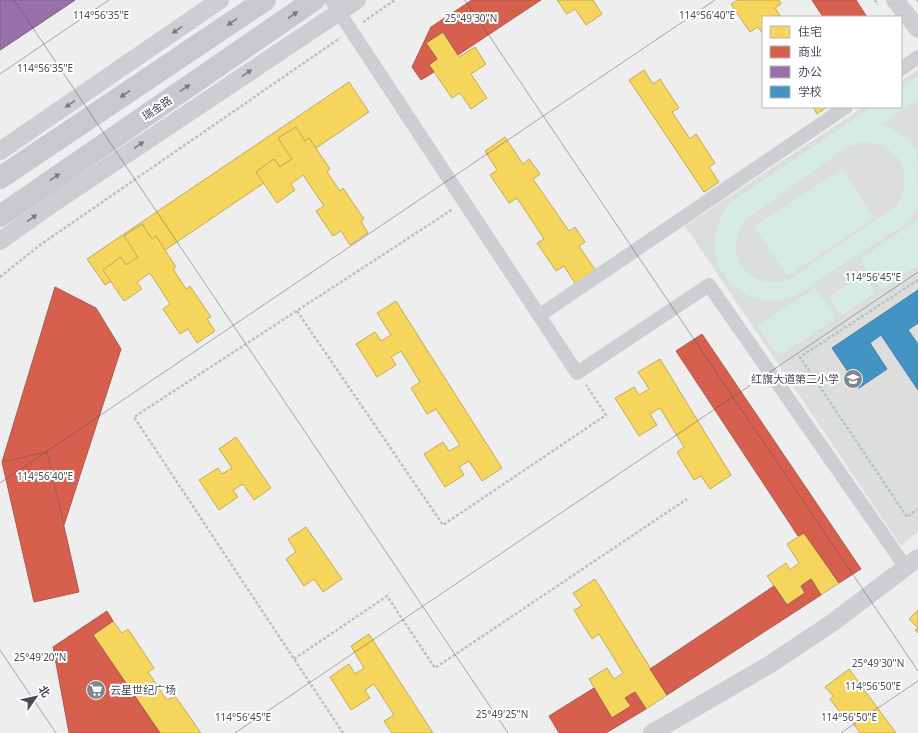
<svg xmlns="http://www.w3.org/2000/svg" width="918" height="733" viewBox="0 0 918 733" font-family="'Noto Sans','Noto Sans SC',sans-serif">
  <rect width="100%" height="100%" fill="#eee"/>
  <polygon fill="#dcdddd" points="918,70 918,532 901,546 685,226 863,107 901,107 901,81"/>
  <g fill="#d5ebe3" fill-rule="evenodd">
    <path d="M 918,76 L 918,100 L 882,124 C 896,130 908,137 916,150 C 918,155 918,200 918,207 C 916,213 909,219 905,224 C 879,241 854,257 828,274 C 815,283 802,294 786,299 C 757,307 726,289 717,260 C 710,238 718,217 732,201 L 872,107 L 901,107 L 901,88 ZM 862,142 C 899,142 916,175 896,206 L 789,280 C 747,293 718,250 749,217 L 845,148 Z"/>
    <polygon points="842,169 874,218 787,276 754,227"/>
    <polygon points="918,220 918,265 881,290 860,259"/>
    <polygon points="863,274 876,292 841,315 829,297"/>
    <polygon points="815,288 836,318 778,357 758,326"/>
  </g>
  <g fill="#f6d55c" stroke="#c2ac5b">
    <polygon points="557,0 593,0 602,14 586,25 575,9 567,14"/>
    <polygon points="738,0 779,0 781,4 775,8 781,17 763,17 763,34 758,27 750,32 731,4"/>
    <polygon points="443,32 459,57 475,47 486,64 471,74 487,98 471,109 460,93 452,98 429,65 437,59 426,43"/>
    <polygon points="644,70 653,84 660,79 679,108 672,112 690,139 696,134 715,163 709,167 719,182 704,192 629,80"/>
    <polygon points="349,82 369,112 316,148 309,138 305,141 296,127 278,138 292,159 280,167 274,159 256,172 264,183 165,250 156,236 152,239 142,224 124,236 138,257 126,265 121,257 103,270 111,281 105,285 87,259"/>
    <polygon points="813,107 827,107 817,114"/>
    <polygon points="296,127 305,141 309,138 330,169 327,172 340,191 343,188 364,219 361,221 368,233 350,245 341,231 333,236 316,211 324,206 303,175 291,184 295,190 277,203 256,172 274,159 280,167 292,159 278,138"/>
    <polygon points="505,137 523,164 529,159 540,174 533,179 569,231 575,227 585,242 579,246 596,271 576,285 564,266 556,271 537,243 544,239 517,198 509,203 490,175 497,170 485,151"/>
    <polygon points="142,224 152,239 156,236 176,267 173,269 186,289 190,286 211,317 207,319 215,331 197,343 188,329 180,334 163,309 170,304 150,273 137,282 142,289 124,301 103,270 121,257 126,265 138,257 124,236"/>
    <polygon points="396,301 502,468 482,481 469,461 459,467 464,475 445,487 424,454 443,442 449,451 460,445 436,409 427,414 411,388 420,382 401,351 391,357 396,365 377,377 356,344 375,332 381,341 391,335 377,313"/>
    <polygon points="660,359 731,475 710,489 701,476 694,480 677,452 684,447 660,408 650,414 657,425 639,436 615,398 634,387 639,395 649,389 638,372"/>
    <polygon points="236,437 271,488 254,500 243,484 233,490 238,497 219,510 199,480 218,468 222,474 232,468 219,449"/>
    <polygon points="306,527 342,579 323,592 314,579 304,586 286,559 296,552 288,539"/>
    <polygon points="804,533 839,583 821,595 811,579 801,586 805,593 787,605 767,576 786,563 790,570 799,563 787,544"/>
    <polygon points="595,579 667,695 646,709 635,692 625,698 631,706 612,718 589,679 607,668 614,679 623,673 599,634 592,639 574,610 582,606 573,593"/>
    <polygon points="918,610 918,633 915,630 918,628 909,619"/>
    <polygon points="113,621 122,633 128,629 154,668 148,672 167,700 175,696 201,733 160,733 93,635"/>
    <polygon points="369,634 433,733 392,733 384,721 394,715 374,684 365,690 370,698 351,710 330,677 349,664 355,674 364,668 351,646"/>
    <polygon points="849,669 896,733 860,733 851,720 848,723 830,699 833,696 825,687"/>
  </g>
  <g fill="#d6604d" stroke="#ab5a50">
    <polygon points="0,0 75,0 0,50"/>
    <polygon points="472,0 541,0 458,55 443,32 426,43 437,59 429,65 434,72 421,80 412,67 431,27"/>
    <polygon points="812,0 856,0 867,17 823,17"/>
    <polygon points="55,287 96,308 121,349 64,525 47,452 2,462"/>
    <polygon points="702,334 861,569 839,583 804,533 798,536 676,351"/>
    <polygon points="47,452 79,592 34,602 2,462"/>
    <polygon points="811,579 821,595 667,695 650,669 774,586 787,605 805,593 801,586"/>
    <polygon points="107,611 113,621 93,635 160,733 69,733 53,647"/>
    <polygon points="594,688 612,718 631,706 625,698 635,692 646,709 606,733 559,733 549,716"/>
  </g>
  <polygon fill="#9970ab" stroke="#806592" points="0,0 75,0 0,50"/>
  <polygon fill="#4393c3" stroke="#447ea3" points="918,290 918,323 908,330 918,344 918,390 881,335 870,343 887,369 859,388 832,348"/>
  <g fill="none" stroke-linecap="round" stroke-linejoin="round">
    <g stroke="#b9c2c2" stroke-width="2.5" stroke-dasharray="3 2" stroke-linecap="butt">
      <polyline points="875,0 878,5"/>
      <polyline points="363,22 395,0"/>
      <polyline points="0,277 40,245 340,38"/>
      <polyline points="918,280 800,357 907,517 918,509"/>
      <polyline points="297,311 443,525 606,415 586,385"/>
      <polyline points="294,659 387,596 435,668 687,499"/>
      <polyline points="343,733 134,417 453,209"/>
    </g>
    <g stroke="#cdced1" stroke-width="14">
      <polyline points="331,0 577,373 709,285 900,559 905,569"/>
      <polyline points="901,69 918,57"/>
      <polyline points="540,315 846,107"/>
    </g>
    <g stroke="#cdced1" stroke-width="18">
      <polyline points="895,0 918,29"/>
      <polyline points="0,151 220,0"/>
      <polyline points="0,241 55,202 357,0"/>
      <polyline points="652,733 769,665 832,623 918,558"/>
    </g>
    <g stroke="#c8c9ce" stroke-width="22">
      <polyline points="0,178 265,0"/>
      <polyline points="0,216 314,0"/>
    </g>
  </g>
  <defs><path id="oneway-solid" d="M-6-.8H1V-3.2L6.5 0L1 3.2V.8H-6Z"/></defs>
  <g fill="#747881">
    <use href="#oneway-solid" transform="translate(293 15) rotate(-34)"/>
    <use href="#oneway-solid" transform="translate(232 22) rotate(146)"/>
    <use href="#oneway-solid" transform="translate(185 88) rotate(-34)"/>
    <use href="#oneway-solid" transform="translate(125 94) rotate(146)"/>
    <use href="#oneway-solid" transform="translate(55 177) rotate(-34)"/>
  </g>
  <g fill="#767a82">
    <use href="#oneway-solid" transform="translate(177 30) rotate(146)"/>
    <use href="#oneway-solid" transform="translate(247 73) rotate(-34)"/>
    <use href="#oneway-solid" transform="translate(70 104) rotate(146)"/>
    <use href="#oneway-solid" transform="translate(139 145) rotate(-34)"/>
    <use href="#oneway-solid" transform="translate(32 218) rotate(-36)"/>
  </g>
  <path fill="none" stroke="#474c58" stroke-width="1" stroke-opacity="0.45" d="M 14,0 L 508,733M 465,0 L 918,671M 917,0 L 918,2M 0,74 L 109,0M 0,483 L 715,0M 0,650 L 56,733M 235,733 L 918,272M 841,733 L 918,681"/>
  <defs>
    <g id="school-disc" transform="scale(1)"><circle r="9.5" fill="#81858c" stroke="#fff"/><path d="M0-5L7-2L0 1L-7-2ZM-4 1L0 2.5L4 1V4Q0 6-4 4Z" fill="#fff"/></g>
    <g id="supermarket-disc" transform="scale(1)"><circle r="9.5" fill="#81858c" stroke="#fff"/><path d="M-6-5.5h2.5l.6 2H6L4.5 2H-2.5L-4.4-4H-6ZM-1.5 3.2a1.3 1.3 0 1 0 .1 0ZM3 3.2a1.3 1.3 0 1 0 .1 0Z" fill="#fff"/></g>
  </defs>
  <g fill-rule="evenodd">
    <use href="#school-disc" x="853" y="379"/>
    <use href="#supermarket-disc" x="96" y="690"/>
  </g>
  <g text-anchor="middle" stroke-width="4" stroke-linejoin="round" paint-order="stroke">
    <g font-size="11" fill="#474c58" stroke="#fff">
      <text transform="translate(157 108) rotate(-34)" y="4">瑞金路</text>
    </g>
    <g font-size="11" fill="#474c58" stroke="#fff" text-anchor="end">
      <text x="839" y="383">红旗大道第二小学</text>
      <text x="110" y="694" text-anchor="start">云星世纪广场</text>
    </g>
  </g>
  <g font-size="10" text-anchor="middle" fill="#474c58" stroke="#fff" stroke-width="4" stroke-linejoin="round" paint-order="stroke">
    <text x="101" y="19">114°56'35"E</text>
    <text x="707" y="19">114°56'40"E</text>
    <text x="471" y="22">25°49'30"N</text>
    <text x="45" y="72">114°56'35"E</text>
    <text x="873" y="281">114°56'45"E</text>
    <text x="45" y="480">114°56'40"E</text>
    <text x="40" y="661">25°49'20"N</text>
    <text x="878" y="667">25°49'30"N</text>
    <text x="873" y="690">114°56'50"E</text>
    <text x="502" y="718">25°49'25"N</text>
    <text x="243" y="721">114°56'45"E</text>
    <text x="849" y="721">114°56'50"E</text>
  </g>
  <rect x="762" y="16" width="140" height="92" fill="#ffffff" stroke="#b5b7bc"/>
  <rect x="770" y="26" width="20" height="12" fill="#f6d55c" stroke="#b5b7bc"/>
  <text x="798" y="36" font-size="12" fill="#474c58">住宅</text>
  <rect x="770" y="46" width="20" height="12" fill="#d6604d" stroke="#b5b7bc"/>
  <text x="798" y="56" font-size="12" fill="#474c58">商业</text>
  <rect x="770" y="66" width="20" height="12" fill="#9970ab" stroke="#b5b7bc"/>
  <text x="798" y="76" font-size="12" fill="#474c58">办公</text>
  <rect x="770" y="86" width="20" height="12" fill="#4393c3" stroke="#b5b7bc"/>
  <text x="798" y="96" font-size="12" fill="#474c58">学校</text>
  <g transform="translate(36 697) rotate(56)" stroke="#ffffff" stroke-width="3" paint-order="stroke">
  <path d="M0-3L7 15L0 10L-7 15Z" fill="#474c58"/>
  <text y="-6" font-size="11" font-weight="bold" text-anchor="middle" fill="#474c58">北</text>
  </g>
</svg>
